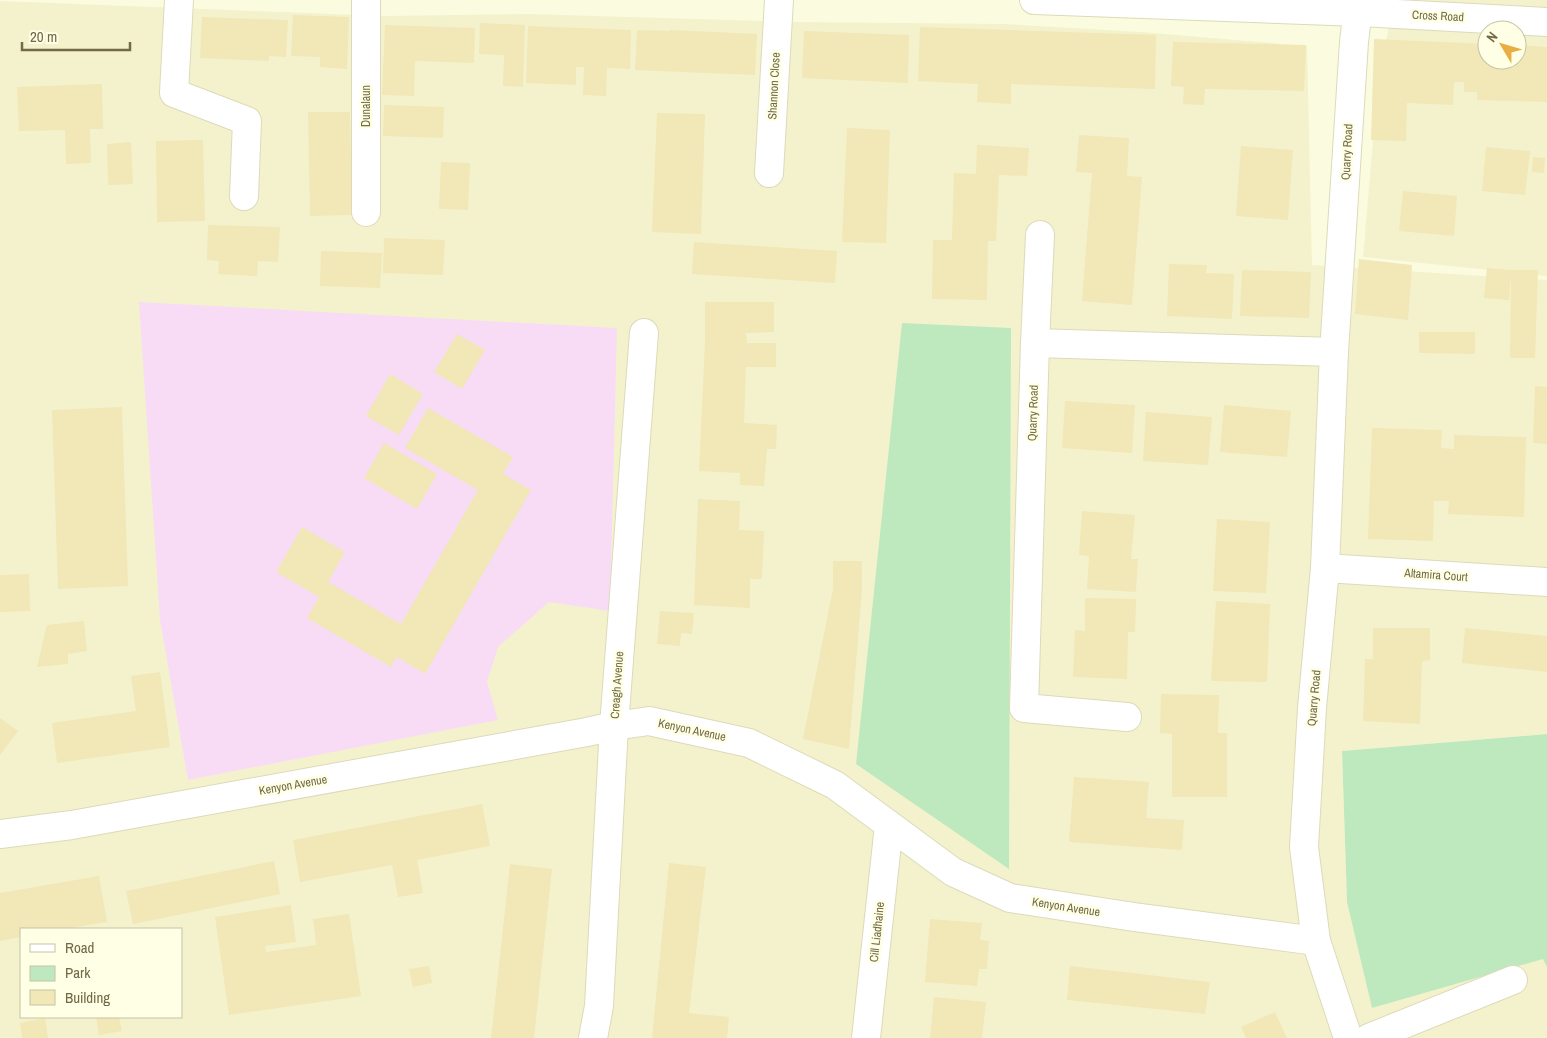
<svg xmlns="http://www.w3.org/2000/svg" width="1547" height="1038" viewBox="0 0 1547 1038" font-family="'Archivo Narrow',sans-serif">
  <rect width="100%" height="100%" fill="#fbfcdf"/>
  <g fill="#f4f2cd" fill-rule="evenodd">
    <path d="M 1394,0 L 1547,0 L 1547,276 L 1363,257 L 1378,83 ZM 1487,30 L 1517,30 L 1517,60 L 1487,60 Z"/>
    <path d="M 0,1 L 384,16 L 529,14 L 798,22 L 1005,24 L 1141,32 L 1307,46 L 1312,265 L 1547,280 L 1547,734 L 1342,751 L 1347,902 L 1544,959 L 1547,967 L 1547,1038 L 0,1038 ZM 21,929 L 181,929 L 181,1017 L 21,1017 Z"/>
  </g>
  <polygon fill="#f8dcf6" points="139,302 617,328 610,611 549,602 498,647 487,682 498,720 188,780 160,620"/>
  <g fill="#bee9bf">
    <polygon points="902,323 1011,328 1009,869 856,764"/>
    <polygon points="1547,734 1547,967 1543,959 1372,1008 1347,902 1342,751"/>
  </g>
  <g fill="#f1e7b7">
    <polygon points="293,15 349,17 347,69 320,67 320,57 291,56"/>
    <polygon points="202,17 288,20 286,57 269,56 269,61 200,58"/>
    <polygon points="480,23 525,25 523,87 503,86 504,55 479,54"/>
    <polygon points="385,25 475,28 474,63 415,61 414,96 382,95"/>
    <polygon points="528,26 631,30 630,69 607,68 606,96 583,95 584,67 576,67 576,85 526,83"/>
    <polygon points="920,27 1156,35 1155,89 1011,84 1011,104 977,102 978,84 918,81"/>
    <polygon points="637,30 670,31 670,30 757,34 755,75 635,70"/>
    <polygon points="804,31 909,35 908,83 802,78"/>
    <polygon points="1374,39 1487,44 1487,60 1517,60 1517,45 1547,47 1547,102 1477,100 1477,92 1464,92 1464,82 1454,82 1453,105 1407,103 1406,141 1371,140"/>
    <polygon points="1173,42 1306,45 1304,91 1205,89 1204,105 1183,104 1184,87 1171,86"/>
    <polygon points="102,84 103,129 90,129 91,163 66,164 65,130 19,131 17,87"/>
    <polygon points="384,105 444,107 443,138 383,136"/>
    <polygon points="308,112 350,112 352,215 310,216"/>
    <polygon points="657,113 705,114 701,234 652,232"/>
    <polygon points="847,128 890,130 886,243 842,242"/>
    <polygon points="1079,135 1129,138 1127,176 1142,177 1132,305 1082,301 1092,173 1076,172"/>
    <polygon points="203,140 205,221 157,222 156,141"/>
    <polygon points="131,142 133,184 108,185 107,144"/>
    <polygon points="977,145 1029,148 1027,176 999,175 996,241 988,241 987,300 932,299 933,240 952,240 954,173 976,174"/>
    <polygon points="1241,146 1293,150 1288,220 1236,216"/>
    <polygon points="1486,147 1530,151 1525,195 1482,191"/>
    <polygon points="1533,157 1545,158 1544,173 1532,172"/>
    <polygon points="441,162 470,163 468,210 439,209"/>
    <polygon points="1403,191 1457,196 1454,236 1399,231"/>
    <polygon points="208,225 280,227 278,262 258,261 257,276 218,274 219,261 207,260"/>
    <polygon points="384,238 445,240 443,275 383,273"/>
    <polygon points="694,242 837,251 835,283 692,274"/>
    <polygon points="321,251 382,253 380,288 320,286"/>
    <polygon points="1359,259 1412,265 1408,320 1355,314"/>
    <polygon points="1169,264 1207,265 1206,273 1234,274 1232,319 1167,316"/>
    <polygon points="1487,268 1511,270 1538,270 1535,358 1510,358 1511,276 1509,300 1484,298"/>
    <polygon points="1242,270 1311,272 1309,318 1240,316"/>
    <polygon points="705,302 774,302 774,332 746,333 747,343 776,343 776,367 746,367 744,423 777,425 776,449 767,449 764,486 740,485 740,473 699,471 705,343"/>
    <polygon points="1419,332 1475,332 1475,354 1419,353"/>
    <polygon points="457,334 485,350 462,389 434,372"/>
    <polygon points="390,374 423,394 399,435 366,416"/>
    <polygon points="1535,386 1547,387 1547,444 1533,443"/>
    <polygon points="1065,401 1135,405 1132,453 1062,448"/>
    <polygon points="1224,405 1291,411 1287,457 1220,452"/>
    <polygon points="122,407 128,586 58,589 52,410"/>
    <polygon points="428,408 513,457 503,474 531,490 425,674 397,657 391,667 307,618 319,597 276,572 302,527 345,552 328,582 401,624 478,490 405,448"/>
    <polygon points="1146,412 1212,417 1208,465 1143,461"/>
    <polygon points="1372,428 1442,430 1441,448 1454,449 1454,435 1526,437 1524,517 1448,514 1449,501 1434,501 1433,541 1368,539"/>
    <polygon points="384,443 437,474 417,509 364,478"/>
    <polygon points="698,499 740,501 739,530 764,531 762,579 750,579 750,608 694,605"/>
    <polygon points="1082,511 1135,515 1131,559 1138,559 1136,592 1087,589 1089,556 1079,555"/>
    <polygon points="1217,519 1270,522 1266,593 1213,591"/>
    <polygon points="833,561 862,561 862,589 849,749 803,739 833,589"/>
    <polygon points="29,574 30,611 0,612 0,575"/>
    <polygon points="1085,598 1136,599 1135,632 1128,632 1127,679 1073,677 1075,630 1085,631"/>
    <polygon points="1216,601 1270,604 1267,682 1211,681"/>
    <polygon points="660,611 694,613 692,634 681,633 680,646 657,644"/>
    <polygon points="84,621 87,651 68,654 68,664 37,667 47,625"/>
    <polygon points="1373,628 1430,628 1430,660 1422,661 1420,724 1363,721 1365,659 1373,659"/>
    <polygon points="1465,628 1547,636 1547,672 1462,663"/>
    <polygon points="160,672 170,747 57,763 52,723 136,711 131,676"/>
    <polygon points="1161,694 1219,695 1218,733 1227,733 1227,797 1172,797 1172,734 1160,733"/>
    <polygon points="0,718 18,731 0,755"/>
    <polygon points="1074,777 1149,782 1146,818 1184,820 1182,850 1069,842"/>
    <polygon points="482,804 490,846 417,860 423,893 398,897 392,865 300,882 293,840"/>
    <polygon points="274,861 280,894 133,924 126,891"/>
    <polygon points="669,863 706,867 689,1013 729,1017 727,1038 652,1038"/>
    <polygon points="510,864 552,869 534,1038 491,1038"/>
    <polygon points="99,876 107,922 65,929 21,929 21,937 0,941 0,893"/>
    <polygon points="291,905 296,942 265,946 266,952 316,945 313,919 349,914 361,996 229,1015 215,917"/>
    <polygon points="930,919 982,923 980,940 989,941 987,969 979,969 977,986 925,982"/>
    <polygon points="429,966 432,983 413,987 409,969"/>
    <polygon points="1070,966 1210,982 1205,1014 1067,1000"/>
    <polygon points="934,997 986,1002 982,1038 930,1038"/>
    <polygon points="1275,1012 1287,1038 1246,1038 1241,1027"/>
    <polygon points="96,1017 119,1017 122,1031 99,1035"/>
    <polygon points="45,1018 48,1038 22,1038 20,1023"/>
  </g>
  <g fill="none" stroke-linecap="round" stroke-linejoin="round">
    <g stroke="#dddab9" stroke-width="30">
      <g id="minor">
        <polyline points="179,0 174,93 247,121 244,196"/>
        <polyline points="1034,0 1359,12 1547,22"/>
        <polyline points="769,173 779,0"/>
        <polyline points="366,212 366,0"/>
        <polyline points="1035,343 1040,235"/>
        <polyline points="1325,568 1547,582"/>
        <polyline points="1127,717 1024,708 1035,343 1334,352"/>
        <polyline points="0,834 72,825 587,732 614,726 649,721 749,743 835,785 953,872 1010,898 1134,917 1316,941"/>
        <polyline points="593,1038 599,1006 614,726 644,333"/>
        <polyline points="866,1038 889,825"/>
        <polyline points="1348,1038 1316,941 1304,847 1312,708 1325,568 1334,352 1354,42 1359,0"/>
        <polyline points="1369,1038 1513,980"/>
      </g>
    </g>
    <use href="#minor" stroke="#fff" stroke-width="28"/>
  </g>
  <g text-anchor="middle" stroke-width="5" stroke-linejoin="round" paint-order="stroke">
    <g font-size="12" fill="#726947" stroke="#feffe5">
      <text transform="translate(1438 16) rotate(3)" y="4">Cross Road</text>
      <text transform="translate(774 86) rotate(-87)" y="4">Shannon Close</text>
      <text transform="translate(366 106) rotate(-90)" y="4">Dunalaun</text>
      <text transform="translate(1347 152) rotate(-87)" y="4">Quarry Road</text>
      <text transform="translate(1033 413) rotate(-88)" y="4">Quarry Road</text>
      <text transform="translate(1436 575) rotate(4)" y="4">Altamira Court</text>
      <text transform="translate(617 685) rotate(-86)" y="4">Creagh Avenue</text>
      <text transform="translate(1314 698) rotate(-85)" y="4">Quarry Road</text>
      <text transform="translate(692 730) rotate(12)" y="4">Kenyon Avenue</text>
      <text transform="translate(293 785) rotate(-10)" y="4">Kenyon Avenue</text>
      <text transform="translate(1066 907) rotate(9)" y="4">Kenyon Avenue</text>
      <text transform="translate(877 932) rotate(-84)" y="4">Cill Liadhaine</text>
    </g>
  </g>
  <rect x="20" y="928" width="162" height="90" fill="#feffe5" stroke="#c6c3a6"/>
  <rect x="30" y="944" width="25" height="8" fill="#ffffff" stroke="#c6c3a6"/>
  <text x="65" y="953" font-size="15" fill="#726947">Road</text>
  <rect x="30" y="966" width="25" height="15" fill="#bee9bf" stroke="#c6c3a6"/>
  <text x="65" y="978" font-size="15" fill="#726947">Park</text>
  <rect x="30" y="990" width="25" height="15" fill="#f1e7b7" stroke="#c6c3a6"/>
  <text x="65" y="1003" font-size="15" fill="#726947">Building</text>
  <g transform="translate(1502 45) rotate(308)"><circle r="24" fill="#feffe5" stroke="#c6c3a6"/>
  <path d="M0-4L9 19L0 12L-9 19Z" fill="#e8ae42"/>
  <text y="-8" font-size="14" font-weight="bold" text-anchor="middle" fill="#726947">N</text>
  </g>
  <path d="M22 42v8h108v-8" fill="none" stroke="#726947" stroke-width="2.5"/>
  <text x="30" y="42" font-size="15" fill="#726947" stroke="#feffe5" stroke-width="4" paint-order="stroke">20 m</text>
</svg>
